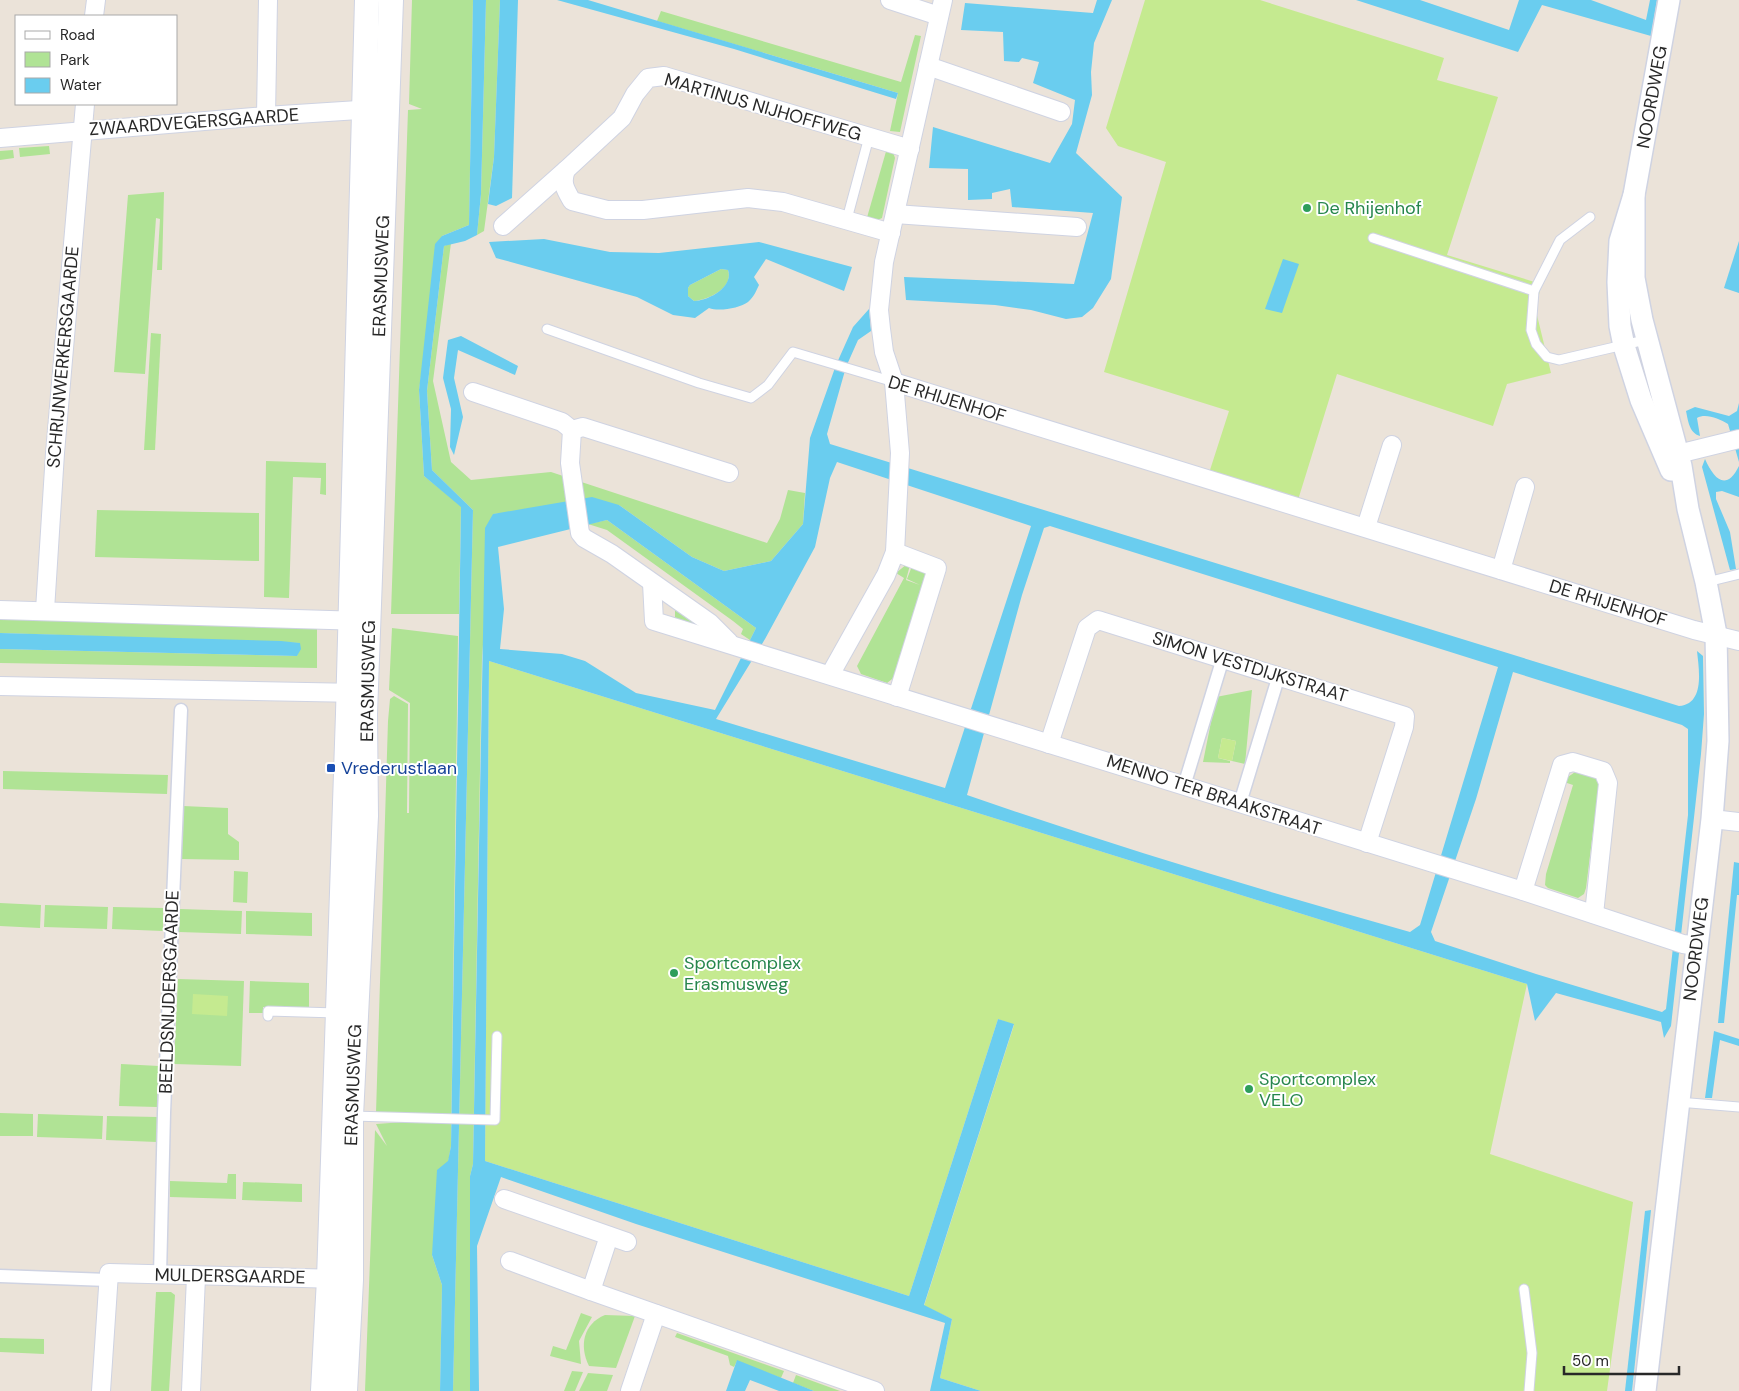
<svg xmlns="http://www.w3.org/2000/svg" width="1739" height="1391" viewBox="0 0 1739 1391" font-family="'DM Sans',sans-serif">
  <rect width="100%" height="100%" fill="#ebe3d9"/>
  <g fill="#b0e395">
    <polygon points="412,0 473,0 469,225 442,236 419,390 424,476 461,506 459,614 391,614 408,110 422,109 409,104"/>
    <polygon points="486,0 500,0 494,157 484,231 477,235 481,194"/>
    <polygon points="661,11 901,82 915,35 921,36 900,132 890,131 898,93 657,21"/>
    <polygon points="49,146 50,154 20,157 19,148"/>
    <polygon points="887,148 893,152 895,158 882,218 873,222 866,221"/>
    <polygon points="13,150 14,158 0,160 0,151"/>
    <polygon points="164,192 162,270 157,270 160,219 156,218 145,374 114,372 128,195"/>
    <polygon points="451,243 433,381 451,462 471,480 551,472 767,543 780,519 788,490 805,493 803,524 771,561 724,571 692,557 619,505 493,514 482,658 473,1164 470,1176 470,1391 453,1391 473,510 432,470 427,391 444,246"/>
    <path d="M 721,269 L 728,270 C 734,288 708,300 694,301 L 688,296 L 688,288 L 690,285 Z"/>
    <polygon points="151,333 161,334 155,450 144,450"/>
    <polygon points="266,461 326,463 326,495 320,494 321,478 293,477 289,598 264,597"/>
    <polygon points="97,510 259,513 259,561 95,557"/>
    <polygon points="607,520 756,628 750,640 741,634 743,629 733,621 607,530 588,524"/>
    <polygon points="907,564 910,565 906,580 920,585 907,579 912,566 928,574 896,676 887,683 861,674 857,666 904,578 896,573"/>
    <polygon points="675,609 705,628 675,620"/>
    <polygon points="0,619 317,628 317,668 0,663 0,649 297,656 300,643 0,633"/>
    <polygon points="392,628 458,636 451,1146 432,1255 442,1285 440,1391 365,1391 375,1130 387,1146 376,1124 447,1119 376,1113 388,721 390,699 394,696 408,704 407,813 409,813 410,703 389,690"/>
    <polygon points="1252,690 1245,764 1232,761 1236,741 1222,738 1218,758 1230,761 1230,763 1203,762 1216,697"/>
    <path d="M 1578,770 C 1598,776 1600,777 1601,799 L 1597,799 L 1586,888 L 1584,894 L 1578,898 L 1548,888 L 1545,885 L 1546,874 L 1573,785 L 1564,782 L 1565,779 Z"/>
    <polygon points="3,771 168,775 167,794 3,789"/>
    <polygon points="183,806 228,808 228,834 239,842 239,860 181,859"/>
    <polygon points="234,871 248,872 247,903 233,902"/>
    <polygon points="0,903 41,905 40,928 0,926"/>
    <polygon points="45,905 108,907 107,929 44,927"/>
    <polygon points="113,907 163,908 163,931 112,929"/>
    <polygon points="180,909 242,911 241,934 179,932"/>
    <polygon points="246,911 312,913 312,936 246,934"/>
    <polygon points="178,979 244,981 241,1066 174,1064"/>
    <polygon points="250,981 309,983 309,1008 263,1007 263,1013 249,1013"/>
    <polygon points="121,1064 159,1066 157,1107 119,1106"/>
    <polygon points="0,1113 33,1114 33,1136 0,1136"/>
    <polygon points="38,1114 103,1116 102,1139 37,1137"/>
    <polygon points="107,1116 158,1117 157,1142 106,1140"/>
    <polygon points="228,1174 236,1174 236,1199 170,1197 170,1181 227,1183"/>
    <polygon points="243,1182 302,1184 302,1202 242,1200"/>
    <polygon points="156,1292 171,1292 175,1295 169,1391 151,1391"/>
    <polygon points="581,1313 592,1317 579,1341 581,1364 550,1356 553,1346 566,1350"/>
    <path d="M 605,1315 L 635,1316 L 616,1368 L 589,1366 C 579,1346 583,1324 605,1315 Z"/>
    <polygon points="677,1333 784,1371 781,1378 737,1361 734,1367 730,1365 728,1356 675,1337"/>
    <polygon points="0,1338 44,1339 44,1354 0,1352"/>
    <polygon points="572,1371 583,1372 575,1391 564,1391"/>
    <polygon points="588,1373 613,1375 607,1391 579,1391"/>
    <polygon points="796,1375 840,1391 814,1391 793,1383"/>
  </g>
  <g fill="#c5ea90">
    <polygon points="1145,0 1260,0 1444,58 1437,80 1498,97 1447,255 1541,284 1536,311 1551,373 1507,384 1493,426 1337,374 1298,500 1212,473 1210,470 1229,411 1104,372 1166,162 1118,146 1106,128"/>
    <polygon points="489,661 1527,984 1490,1154 1633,1202 1607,1391 981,1391 940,1378 952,1319 924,1306 1014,1025 998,1019 909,1296 485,1161"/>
    <polygon points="1222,738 1236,741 1232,761 1218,758"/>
    <polygon points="193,994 228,996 227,1016 192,1014"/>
  </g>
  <g fill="#6acdef" fill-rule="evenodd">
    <polygon points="473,0 486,0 481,194 477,235 465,241 444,246 427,391 432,470 473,510 453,1391 440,1391 442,1285 432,1255 437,1170 448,1161 451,1146 461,507 424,476 419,390 435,244 442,236 469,225"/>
    <polygon points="500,0 518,0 512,198 496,206 488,204 494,157"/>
    <polygon points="557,0 588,0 898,93 896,99 734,49"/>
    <polygon points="1097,0 1112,0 1094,43 1091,72 1092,95 1076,153 1122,197 1111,279 1093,308 1082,317 1066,319 1031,310 995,305 906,300 904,277 1074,284 1093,213 1012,207 1010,189 992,193 992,199 968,200 968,169 929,168 933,127 1050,163 1072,124 1075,100 1033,83 1039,62 1022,58 1019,62 1004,61 1003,32 961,30 965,3 1093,13"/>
    <polygon points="1356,0 1420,0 1509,30 1519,0 1591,0 1646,20 1650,0 1657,0 1651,36 1542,5 1518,52"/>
    <path d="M 544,239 L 610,252 L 659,253 L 759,242 L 852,267 L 844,291 L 766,259 L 754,277 L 759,285 C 756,291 754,297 748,302 C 740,308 719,312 709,308 L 695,318 L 673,315 L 637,297 L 496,258 L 489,242 ZM 721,269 L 728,270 C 734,287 708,301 694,301 L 688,296 L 688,288 L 690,285 Z"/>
    <polygon points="1739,241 1739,293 1724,288"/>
    <polygon points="1283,259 1299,264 1282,313 1265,309"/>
    <path d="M 869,309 L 871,331 L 858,340 L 846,367 L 827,434 L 830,444 L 1679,706 C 1705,704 1699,670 1697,651 L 1703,656 L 1704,714 L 1701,754 L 1671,1026 L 1664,1038 L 1661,1022 L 1556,993 L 1535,1021 L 1527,984 L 489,661 L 485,1161 L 909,1296 L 998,1019 L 1014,1024 L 924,1305 L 952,1319 L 940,1378 L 981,1391 L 930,1391 L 945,1323 L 636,1224 L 501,1177 L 477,1246 L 479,1391 L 470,1391 L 470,1176 L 473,1164 L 485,528 L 493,514 L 592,497 L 619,505 L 692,557 L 724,571 L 771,561 L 803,524 L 810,438 L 836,365 L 853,327 ZM 837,462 L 1031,526 L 945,788 L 716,719 L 765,639 L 815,547 L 830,478 ZM 607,520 L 756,628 L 715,710 L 636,693 L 585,661 L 562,654 L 500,649 L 504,609 L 498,547 ZM 1050,526 L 1498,667 L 1420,925 L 1410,932 C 1261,890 1113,846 967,795 L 1022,595 L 1044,528 ZM 1513,672 L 1682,725 L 1688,729 L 1688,815 L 1666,1009 L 1662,1012 L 1536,974 L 1435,941 L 1431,932 L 1476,799 Z"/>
    <polygon points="461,336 518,366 515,375 458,350 454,378 463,417 454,455 450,447 451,409 443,378 448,340"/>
    <path d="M 1739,403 L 1739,462 L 1728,424 C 1719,419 1706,413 1697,418 L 1700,436 C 1689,433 1688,420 1686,411 L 1695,407 L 1729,416 L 1737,411 Z"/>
    <path d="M 1705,459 C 1714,479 1726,492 1739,466 L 1739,497 L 1722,491 L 1716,492 L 1716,499 L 1730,532 L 1736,569 L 1730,570 L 1702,467 Z"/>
    <polygon points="0,633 281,641 300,643 301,649 297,656 0,649"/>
    <polygon points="1734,862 1739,863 1739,895 1737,895 1724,1023 1718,1023"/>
    <polygon points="1714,1031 1739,1039 1739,1046 1720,1040 1712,1098 1705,1098"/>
    <polygon points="1651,1210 1632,1391 1625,1391 1645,1211"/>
    <polygon points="737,1360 814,1391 779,1391 750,1380 745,1391 726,1391"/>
  </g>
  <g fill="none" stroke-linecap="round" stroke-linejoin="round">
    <g stroke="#cfd3e2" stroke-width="11">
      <g id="service">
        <polyline points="1590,217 1560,240 1534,291 1531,330 1536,344 1547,357 1559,360 1645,340"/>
        <polyline points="847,219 869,137"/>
        <polyline points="1373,238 1534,291"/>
        <polyline points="547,329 699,383 751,398 768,385 793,352 894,382"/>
        <polyline points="1707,582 1739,574"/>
        <polyline points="268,1016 268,1011 337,1013"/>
        <polyline points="1678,1102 1739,1107"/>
        <polyline points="352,1116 495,1120 497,1036"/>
        <polyline points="1524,1289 1532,1353 1529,1391"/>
      </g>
    </g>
    <g stroke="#cfd3e2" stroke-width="15">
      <g id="pedestrian">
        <polyline points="1184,786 1223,658"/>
        <polyline points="1240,803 1279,675"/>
        <polyline points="160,1275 164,1113 181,710"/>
        <polyline points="0,1276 108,1280"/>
      </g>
    </g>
    <g stroke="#cfd3e2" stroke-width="20">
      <g id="minor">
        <polyline points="890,0 939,16"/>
        <polyline points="94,16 96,0"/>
        <polyline points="928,66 1061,112"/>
        <polyline points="266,116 268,0"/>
        <polyline points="0,138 266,116 374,109"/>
        <polyline points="895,214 1077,227"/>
        <polyline points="503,226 566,170"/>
        <path d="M 891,233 L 783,202 L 748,198 L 643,210 L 607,210 L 572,201 C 565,189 561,183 566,170 L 622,118 L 635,94 L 648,78 L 664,76 L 910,149"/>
        <path d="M 894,382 C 1161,465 1428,546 1694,630 L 1739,641"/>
        <polyline points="473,392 562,422 572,430 583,427 729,473"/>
        <polyline points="572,430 570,463 580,533 584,538 612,554 710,623 729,642"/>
        <polyline points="1671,463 1678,454 1739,439"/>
        <polyline points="1366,527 1392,445"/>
        <polyline points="895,552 937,568 897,697"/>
        <polyline points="1501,570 1525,487"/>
        <polyline points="652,583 654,621 1523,891 1683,944 1697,946"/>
        <polyline points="0,610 363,621"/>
        <polyline points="45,610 55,453 85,104"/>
        <polyline points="830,675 886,575 895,552 900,453 894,382 884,352 881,329 879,310 884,262 943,0"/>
        <polyline points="0,686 359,693"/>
        <polyline points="1049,744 1087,628 1098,620 1405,716 1404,727 1367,843"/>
        <polyline points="1712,819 1739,822"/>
        <polyline points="1523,891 1562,765 1573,762 1603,771 1608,783 1594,914"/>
        <polyline points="504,1199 627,1242"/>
        <polyline points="609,1236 591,1291 875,1391"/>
        <polyline points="510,1261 591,1291"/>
        <polyline points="101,1391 109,1273 340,1279"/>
        <polyline points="191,1391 196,1277"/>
        <polyline points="630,1391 656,1314"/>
      </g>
    </g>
    <g stroke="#cfd3e2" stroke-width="24">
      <g id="tertiary">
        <polyline points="1669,0 1634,195 1620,241 1618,282 1620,326 1624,346 1641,400 1671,470"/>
        <polyline points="1634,195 1634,278 1642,320 1681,466 1688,509 1706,582 1716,634 1718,741 1712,819 1645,1391"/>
      </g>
    </g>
    <g stroke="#cfd3e2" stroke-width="26">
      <g id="secondary">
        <polyline points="323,1391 329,1279 348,714 367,0"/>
        <polyline points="345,1391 351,1280 351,1116 366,816 365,714 391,0"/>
      </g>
    </g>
    <use href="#service" stroke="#fff" stroke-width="9"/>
    <use href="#pedestrian" stroke="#fff" stroke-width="12"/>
    <use href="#minor" stroke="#fff" stroke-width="18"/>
    <use href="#tertiary" stroke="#fff" stroke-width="21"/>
    <use href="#secondary" stroke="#fff" stroke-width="24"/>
  </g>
  <g fill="#2e9e5b" stroke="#fff" stroke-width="2">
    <circle cx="1307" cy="208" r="5"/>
    <circle cx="674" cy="973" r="5"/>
    <circle cx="1249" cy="1089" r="5"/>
  </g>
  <rect fill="#1a4fb4" stroke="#fff" stroke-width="2" x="326" y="763" width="10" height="10" rx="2.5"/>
  <g text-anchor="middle" stroke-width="4" stroke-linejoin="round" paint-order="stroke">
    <g font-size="18" fill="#282828" stroke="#fff">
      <text transform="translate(1652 97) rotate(-80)" y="6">NOORDWEG</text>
      <text transform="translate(763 107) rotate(16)" y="6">MARTINUS NIJHOFFWEG</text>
      <text transform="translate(194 122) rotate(-4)" y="6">ZWAARDVEGERSGAARDE</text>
      <text transform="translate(381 276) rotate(-88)" y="6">ERASMUSWEG</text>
      <text transform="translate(63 357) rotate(-85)" y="6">SCHRIJNWERKERSGAARDE</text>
      <text transform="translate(947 399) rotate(17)" y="6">DE RHIJENHOF</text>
      <text transform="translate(1608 603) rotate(17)" y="6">DE RHIJENHOF</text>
      <text transform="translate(1250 667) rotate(17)" y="6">SIMON VESTDIJKSTRAAT</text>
      <text transform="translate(368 681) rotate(-89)" y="6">ERASMUSWEG</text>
      <text transform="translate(1214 795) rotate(18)" y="6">MENNO TER BRAAKSTRAAT</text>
      <text transform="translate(1696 949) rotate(-83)" y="6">NOORDWEG</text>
      <text transform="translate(169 992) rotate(-88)" y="6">BEELDSNIJDERSGAARDE</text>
      <text transform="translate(353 1085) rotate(-88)" y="6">ERASMUSWEG</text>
      <text transform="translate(230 1276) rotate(1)" y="6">MULDERSGAARDE</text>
    </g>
    <g font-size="18" fill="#27864d" stroke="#fff" text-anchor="start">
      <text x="1317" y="214">De Rhijenhof</text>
      <text x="684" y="969">Sportcomplex<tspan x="684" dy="21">Erasmusweg</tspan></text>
      <text x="1259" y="1085">Sportcomplex<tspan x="1259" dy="21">VELO</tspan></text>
    </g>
    <g font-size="18" fill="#164399" stroke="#fff" text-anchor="start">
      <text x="341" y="774">Vrederustlaan</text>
    </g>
  </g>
  <rect x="15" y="15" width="162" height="90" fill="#ffffff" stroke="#a9a9a9"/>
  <rect x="25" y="31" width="25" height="8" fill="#ffffff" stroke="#a9a9a9"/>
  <text x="60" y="40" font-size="15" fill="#282828">Road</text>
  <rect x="25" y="52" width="25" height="15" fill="#b0e395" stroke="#a9a9a9"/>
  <text x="60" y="65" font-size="15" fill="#282828">Park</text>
  <rect x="25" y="78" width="25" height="15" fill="#6acdef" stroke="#a9a9a9"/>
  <text x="60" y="90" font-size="15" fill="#282828">Water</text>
  <path d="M1564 1366v8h115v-8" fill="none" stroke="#282828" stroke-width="2.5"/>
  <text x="1572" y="1366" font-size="15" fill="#282828" stroke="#ffffff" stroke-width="4" paint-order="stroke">50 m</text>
</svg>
